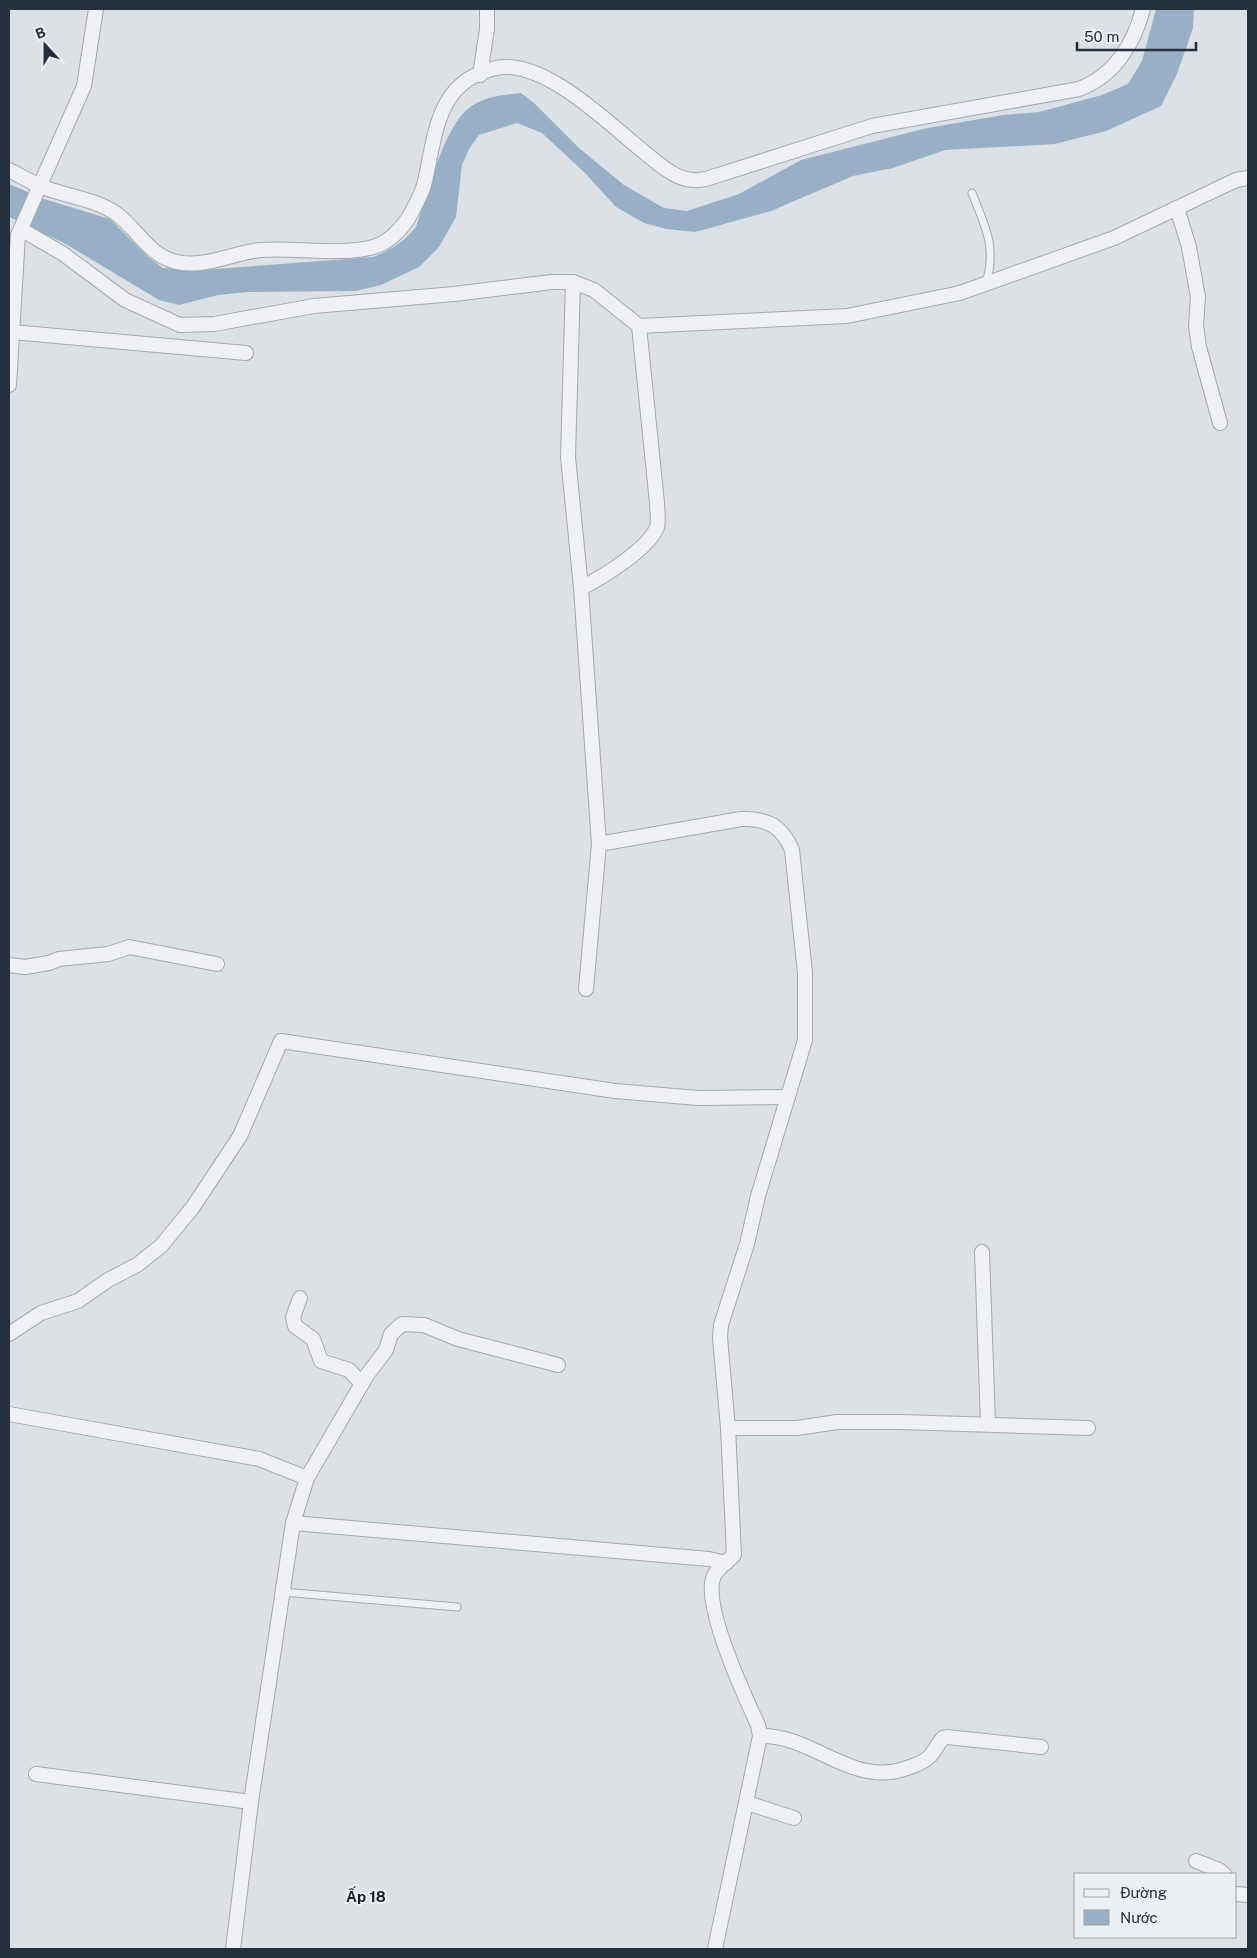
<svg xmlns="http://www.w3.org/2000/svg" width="1257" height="1958" viewBox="0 0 1257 1958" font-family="'Public Sans',sans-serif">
  <rect width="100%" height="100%" fill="#dce1e6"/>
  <path fill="#98b0c6" d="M 1156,9 L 1194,9 L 1193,28 L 1177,74 L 1161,106 L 1106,131 L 1055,144 L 945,150 L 893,168 L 853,176 L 771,211 L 695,232 L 666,229 L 644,223 L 616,207 L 585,173 L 542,133 L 517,123 L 479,135 L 469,149 L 462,165 L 456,217 L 439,247 L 419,267 L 381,285 L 356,291 L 248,292 L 218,295 L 179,305 L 159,300 L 64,243 L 9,217 L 9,184 L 44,199 L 110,219 L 147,256 L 163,268 L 202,270 L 373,257 C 391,250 404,242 416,227 C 427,196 443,128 469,108 C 484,96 503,95 521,93 L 535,104 L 579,148 L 624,185 L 664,208 L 687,211 L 739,194 L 801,160 L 927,128 L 1003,115 L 1039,112 L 1102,95 L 1128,84 L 1142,61 Z"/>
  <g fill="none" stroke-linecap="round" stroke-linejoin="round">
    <g stroke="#a2a8b0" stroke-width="9">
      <g id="service">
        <path d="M 972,193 C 985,226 997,247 986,283"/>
        <polyline points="283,1592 457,1607"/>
      </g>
    </g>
    <g stroke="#a2a8b0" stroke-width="16">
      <g id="minor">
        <polyline points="480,75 487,29 487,9"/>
        <path d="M 9,170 C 19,175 29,181 40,186 C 64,196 92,198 114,212 C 134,225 147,252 170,260 C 199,271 231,253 260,250 C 293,247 344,256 373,247 C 388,243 401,230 409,217 C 415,206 423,192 425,181 C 436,132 437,81 496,68 C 544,58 609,124 644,152 C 658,163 674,179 693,180 C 697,181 702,179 706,179 L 872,126 L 1079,89 C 1114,76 1134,44 1143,9"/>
        <polyline points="1177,208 1189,247 1198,297 1196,326 1199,347 1220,423"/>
        <polyline points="22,230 62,253 125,300 180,325 214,324 314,306 454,294 552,282 573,282 594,290 639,326 847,316 960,293 1114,238 1236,180 1248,178"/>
        <polyline points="573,282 568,457 581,588"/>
        <polyline points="12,332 246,353"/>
        <polyline points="9,385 18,235 84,86 96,9"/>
        <path d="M 599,844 L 741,819 C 767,818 782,826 792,850 L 805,973 L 805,1040 L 758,1196 L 747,1244 L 721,1325 L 720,1338 L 728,1428 L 734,1555 C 727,1562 716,1569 713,1578 C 704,1608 744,1695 758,1725 L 760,1736 L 715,1949"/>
        <polyline points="9,965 25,967 49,963 59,959 108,954 129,947 217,964"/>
        <path d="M 586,989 L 599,844 L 581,588 C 601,578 649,549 657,527 C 659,521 657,510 657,503 L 639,326"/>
        <polyline points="982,1252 988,1424"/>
        <polyline points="300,1298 293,1317 295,1326 313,1339 321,1361 349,1370 362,1384"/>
        <polyline points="9,1334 41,1313 78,1301 108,1280 137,1265 161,1246 193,1207 240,1136 281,1041 615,1091 698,1098 788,1097"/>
        <polyline points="9,1414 259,1459 307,1478"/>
        <polyline points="728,1428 797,1428 837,1422 901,1422 1088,1428"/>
        <polyline points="293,1523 709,1559 726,1563"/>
        <path d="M 760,1736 C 814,1734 853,1790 910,1767 C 917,1764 925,1762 930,1756 C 935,1751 938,1743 943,1738 L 947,1737 L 1041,1747"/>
        <polyline points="36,1774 251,1802"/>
        <polyline points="747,1803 794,1818"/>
        <polyline points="1196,1861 1219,1870 1224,1874"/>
        <polyline points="1236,1894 1248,1895"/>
        <polyline points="233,1949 251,1802 293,1523 307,1478 367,1375 386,1350 391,1334 402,1324 424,1325 458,1339 558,1365"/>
      </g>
    </g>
    <use href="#service" stroke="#eff1f5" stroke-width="7"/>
    <use href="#minor" stroke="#eff1f5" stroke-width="14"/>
  </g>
  <g text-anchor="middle" stroke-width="4" stroke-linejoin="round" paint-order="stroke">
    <g font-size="15" font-weight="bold" fill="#19202d" stroke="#eceff4">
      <text x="366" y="1902">Ấp 18</text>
    </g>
  </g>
  <rect width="1257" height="1958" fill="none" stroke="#262f3c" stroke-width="20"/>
  <rect x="1074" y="1873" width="162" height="65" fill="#eceff4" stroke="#9da2aa"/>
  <rect x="1084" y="1889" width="25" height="8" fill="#eff1f5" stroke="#9da2aa"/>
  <text x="1120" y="1898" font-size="15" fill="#262f3c">Đường</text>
  <rect x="1084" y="1910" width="25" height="15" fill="#98b0c6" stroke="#9da2aa"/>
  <text x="1120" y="1923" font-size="15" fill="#262f3c">Nước</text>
  <g transform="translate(45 45) rotate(339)" stroke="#eceff4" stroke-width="4" paint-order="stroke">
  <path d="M0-4L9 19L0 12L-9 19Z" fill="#262f3c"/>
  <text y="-8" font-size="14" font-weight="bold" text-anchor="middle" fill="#262f3c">B</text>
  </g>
  <path d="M1077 42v8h119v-8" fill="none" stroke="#262f3c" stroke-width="2.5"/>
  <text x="1084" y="42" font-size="15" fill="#262f3c" stroke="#eceff4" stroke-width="4" paint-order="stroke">50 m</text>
</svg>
